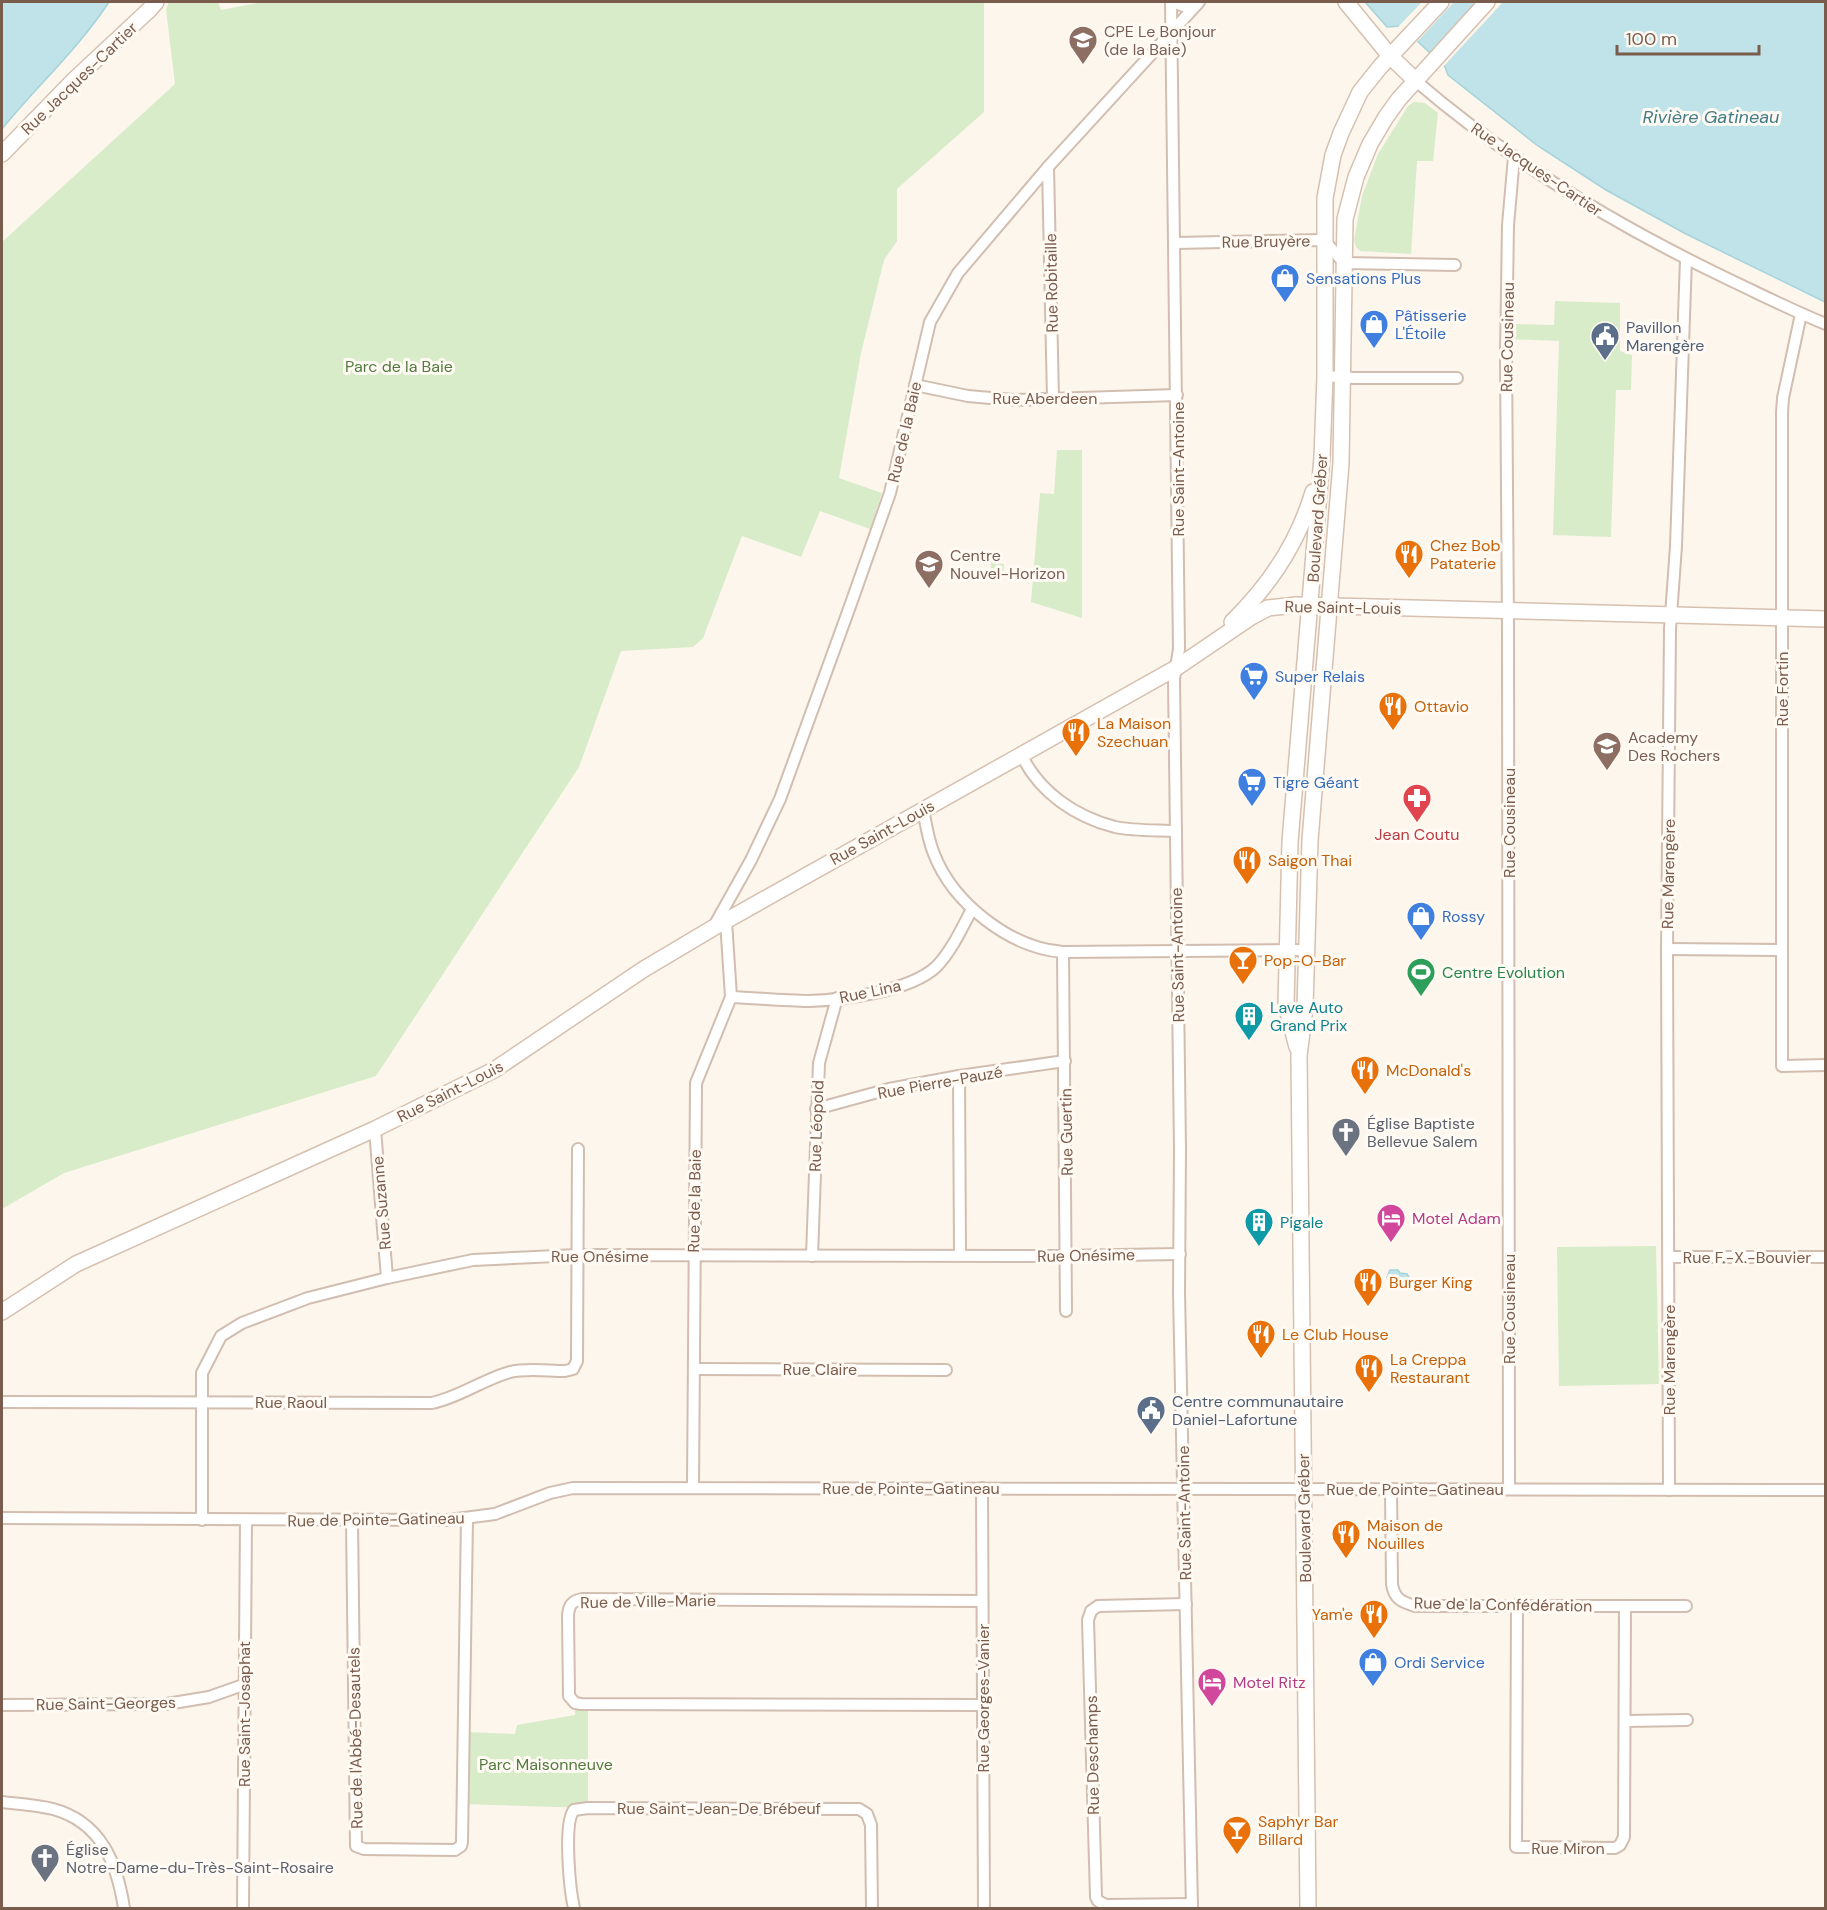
<svg xmlns="http://www.w3.org/2000/svg" width="1827" height="1910" viewBox="0 0 1827 1910" font-family="'DM Sans',sans-serif">
  <rect width="100%" height="100%" fill="#fdf6ec"/>
  <g fill="#d8ecc9">
    <polygon points="169,2 218,2 221,10 263,2 984,2 984,112 897,189 897,241 884,260 861,353 839,478 882,493 870,529 820,511 801,557 742,536 703,638 693,647 621,651 579,767 376,1076 64,1173 2,1209 2,242 175,84 166,9"/>
    <polygon points="1414,102 1425,103 1438,113 1433,161 1417,161 1411,254 1360,251 1356,247 1354,240 1362,196 1378,154 1408,106"/>
    <polygon points="1555,301 1620,303 1620,351 1632,355 1631,390 1616,390 1611,537 1553,535 1559,341 1511,339 1512,324 1554,325"/>
    <polygon points="1057,450 1082,450 1082,618 1031,602 1040,493 1054,494"/>
    <polygon points="991,562 1004,564 1003,576 990,575"/>
    <polygon points="1656,1246 1659,1384 1559,1386 1557,1247"/>
    <polygon points="575,1703 588,1705 588,1808 463,1804 463,1732 515,1734 517,1725 575,1715"/>
  </g>
  <g fill="#bfe3e8" stroke="#a5d3da" stroke-width="1.5">
    <path d="M 2,2 L 109,2 C 79,48 37,86 2,129 Z"/>
    <polygon points="1365,2 1825,2 1825,302 1686,234 1606,190 1538,146 1448,75 1445,67 1401,26 1387,27"/>
    <polygon points="1390,1270 1398,1270 1400,1273 1407,1274 1409,1277 1407,1279 1401,1280 1398,1283 1389,1283 1387,1277"/>
  </g>
  <g fill="#fdf6ec">
    <polygon points="1422,2 1454,2 1415,44 1397,28"/>
    <polygon points="1478,2 1503,2 1442,68 1429,56"/>
  </g>
  <g fill="none" stroke-linecap="round" stroke-linejoin="round">
    <g stroke="#d1beb0" stroke-width="14">
      <g id="street">
        <polyline points="1171,2 1179,649 1174,679 1180,1149 1179,1293 1192,1908"/>
        <polyline points="1173,2 1186,7 1196,5"/>
        <path d="M 1416,81 C 1511,163 1617,226 1730,280 C 1762,295 1793,311 1826,324"/>
        <polyline points="1048,167 1053,399"/>
        <polyline points="1175,243 1324,240 1344,263 1455,265"/>
        <polyline points="1801,314 1783,398 1782,413 1782,1066 1826,1065"/>
        <polyline points="1325,376 1353,378 1457,378"/>
        <polyline points="915,385 968,396 1013,400 1177,395"/>
        <path d="M 1022,756 C 1040,793 1076,817 1115,827 C 1134,831 1157,830 1176,831"/>
        <path d="M 923,809 C 926,824 928,840 934,854 C 953,903 1010,948 1063,952 L 1306,950"/>
        <polyline points="713,928 751,860 780,799 849,609 890,493 930,322 958,273 1048,167 1199,2"/>
        <polyline points="1667,949 1781,950"/>
        <polyline points="1063,952 1066,1311"/>
        <path d="M 731,997 C 757,998 783,1001 809,1001 C 844,1000 910,991 936,967 C 951,952 962,928 972,909"/>
        <polyline points="959,1076 960,1255"/>
        <polyline points="816,1109 889,1089 959,1076 1065,1061"/>
        <polyline points="375,1129 387,1278"/>
        <polyline points="812,1256 819,1063 837,998"/>
        <polyline points="1669,1257 1826,1257"/>
        <polyline points="694,1369 946,1370"/>
        <path d="M 2,1402 L 432,1403 C 460,1397 482,1380 510,1372 C 526,1368 548,1371 565,1371 L 573,1369 L 577,1361 L 578,1149"/>
        <polyline points="693,1488 696,1083 731,997 726,921"/>
        <polyline points="982,1488 984,1908"/>
        <path d="M 1391,1489 L 1392,1584 C 1394,1599 1402,1602 1415,1606 L 1686,1606"/>
        <polyline points="1509,1489 1508,622 1506,354 1508,225 1514,157"/>
        <polyline points="1669,1490 1667,949 1670,629 1676,546 1686,259"/>
        <polyline points="2,1518 449,1520 495,1514 550,1493 573,1488 1826,1490"/>
        <polyline points="202,1520 202,1373 221,1336 242,1323 308,1298 387,1278 473,1260 577,1255 1057,1256 1180,1254"/>
        <polyline points="352,1521 356,1846 364,1849 455,1850 461,1846 462,1842 467,1519"/>
        <path d="M 982,1601 L 582,1599 C 572,1601 569,1605 568,1615 L 569,1696 L 575,1703 L 581,1704 L 983,1705"/>
        <polyline points="1186,1604 1098,1606 1091,1611 1088,1620 1096,1897 1098,1901 1106,1905 1192,1904"/>
        <polyline points="1517,1605 1516,1847 1615,1848 1620,1845 1624,1837 1625,1606"/>
        <polyline points="2,1705 167,1704 209,1697 243,1685"/>
        <polyline points="1626,1721 1687,1720"/>
        <path d="M 2,1802 C 18,1804 36,1805 53,1809 C 101,1822 117,1863 124,1908"/>
        <polyline points="243,1908 246,1520"/>
        <path d="M 574,1908 C 570,1891 563,1823 574,1810 L 588,1808 L 859,1809 L 867,1814 L 871,1825 L 872,1908"/>
      </g>
    </g>
    <g stroke="#d6c0b0" stroke-width="18">
      <g id="secondary">
        <polyline points="1346,2 1390,56 1416,81"/>
        <polyline points="2,154 74,80 149,10 156,2"/>
        <path d="M 1232,622 C 1270,585 1298,543 1313,492"/>
        <polyline points="1297,1047 1286,1005 1290,842 1322,457 1325,376 1325,198 1333,155 1341,133 1360,92 1380,67 1441,2"/>
        <polyline points="2,1312 76,1264 375,1129 494,1070 644,969 713,928 1176,668 1251,617 1268,608 1296,605 1826,619"/>
        <polyline points="1308,1908 1299,1056 1305,1007 1310,840 1341,463 1345,219 1356,177 1370,144 1386,117 1399,99 1487,2"/>
      </g>
    </g>
    <use href="#street" stroke="#fff" stroke-width="10"/>
    <use href="#secondary" stroke="#fff" stroke-width="15"/>
  </g>
  <defs>
    <g id="school-pin" transform="scale(1.5)"><path d="M0 17L-7.5 6A9.5 9.5 0 1 1 7.5 6Z" fill="#8d6e63" stroke="#fffaf3"/><path d="M0-5L7-2L0 1L-7-2ZM-4 1L0 2.5L4 1V4Q0 6-4 4Z" fill="#fff"/></g>
    <g id="shop-pin" transform="scale(1.5)"><path d="M0 17L-7.5 6A9.5 9.5 0 1 1 7.5 6Z" fill="#3f7fe0" stroke="#fffaf3"/><path d="M-5-2.5h2.3a2.7 3.5 0 0 1 5.4 0H5L5.5 6h-11ZM-1.5-2.5h3a1.5 2.3 0 0 0-3 0Z" fill="#fff"/></g>
    <g id="civic-pin" transform="scale(1.5)"><path d="M0 17L-7.5 6A9.5 9.5 0 1 1 7.5 6Z" fill="#5c6f8a" stroke="#fffaf3"/><path d="M-.6-6.5H3V-4.5H.6V-3L4-1V1h2V6H-6V1h2V-1L-.6-3ZM-1.2 2.5V6h2.4V2.5Z" fill="#fff"/></g>
    <g id="restaurant-pin" transform="scale(1.5)"><path d="M0 17L-7.5 6A9.5 9.5 0 1 1 7.5 6Z" fill="#e8710a" stroke="#fffaf3"/><path d="M-5-6h1v4h1v-4h1v4h1v-4h1v5L-1.5 .5V6h-2V.5L-5-1ZM5-6V6H3V1.5H1.5Q1.5-4 5-6Z" fill="#fff"/></g>
    <g id="supermarket-pin" transform="scale(1.5)"><path d="M0 17L-7.5 6A9.5 9.5 0 1 1 7.5 6Z" fill="#3f7fe0" stroke="#fffaf3"/><path d="M-6-5.5h2.5l.6 2H6L4.5 2H-2.5L-4.4-4H-6ZM-1.5 3.2a1.3 1.3 0 1 0 .1 0ZM3 3.2a1.3 1.3 0 1 0 .1 0Z" fill="#fff"/></g>
    <g id="pharmacy-pin" transform="scale(1.5)"><path d="M0 17L-7.5 6A9.5 9.5 0 1 1 7.5 6Z" fill="#e0444e" stroke="#fffaf3"/><path d="M-2-6h4v4h4v4h-4v4h-4v-4h-4v-4h4Z" fill="#fff"/></g>
    <g id="bar-pin" transform="scale(1.5)"><path d="M0 17L-7.5 6A9.5 9.5 0 1 1 7.5 6Z" fill="#e8710a" stroke="#fffaf3"/><path d="M-6-5H6L.8 .8V4.5H3.5V6h-7V4.5H-.8V.8Z" fill="#fff"/></g>
    <g id="stadium-pin" transform="scale(1.5)"><path d="M0 17L-7.5 6A9.5 9.5 0 1 1 7.5 6Z" fill="#2e9e5b" stroke="#fffaf3"/><path d="M0-5a6.5 5 0 1 0 0 10a6.5 5 0 1 0 0-10ZM-3.5-1.8h7v3.6h-7Z" fill="#fff"/></g>
    <g id="building-pin" transform="scale(1.5)"><path d="M0 17L-7.5 6A9.5 9.5 0 1 1 7.5 6Z" fill="#0f9aa8" stroke="#fffaf3"/><path d="M-4-6H4V6H1V3H-1V6H-4ZM-2.5-4.3h1.7v1.8h-1.7ZM.8-4.3h1.7v1.8H.8ZM-2.5-1h1.7V.8h-1.7ZM.8-1h1.7V.8H.8Z" fill="#fff"/></g>
    <g id="church-pin" transform="scale(1.5)"><path d="M0 17L-7.5 6A9.5 9.5 0 1 1 7.5 6Z" fill="#6b7280" stroke="#fffaf3"/><path d="M-1.2-6h2.4v3.5h3.3v2.4h-3.3V6h-2.4V-.1h-3.3v-2.4h3.3Z" fill="#fff"/></g>
    <g id="hotel-pin" transform="scale(1.5)"><path d="M0 17L-7.5 6A9.5 9.5 0 1 1 7.5 6Z" fill="#d1479c" stroke="#fffaf3"/><path d="M-6-4.5h1.5V1H6V5H4.5V3h-9V5H-6ZM-4 0a1.8 1.8 0 1 1 3.6 0ZM.5 0V-2.5h3Q6-2.5 6 0Z" fill="#fff"/></g>
  </defs>
  <g fill-rule="evenodd">
    <use href="#school-pin" x="1083" y="40"/>
    <use href="#shop-pin" x="1285" y="278"/>
    <use href="#shop-pin" x="1374" y="324"/>
    <use href="#civic-pin" x="1605" y="336"/>
    <use href="#restaurant-pin" x="1409" y="554"/>
    <use href="#school-pin" x="929" y="564"/>
    <use href="#supermarket-pin" x="1254" y="676"/>
    <use href="#restaurant-pin" x="1393" y="706"/>
    <use href="#restaurant-pin" x="1076" y="732"/>
    <use href="#school-pin" x="1607" y="746"/>
    <use href="#supermarket-pin" x="1252" y="782"/>
    <use href="#pharmacy-pin" x="1417" y="798"/>
    <use href="#restaurant-pin" x="1247" y="860"/>
    <use href="#shop-pin" x="1421" y="916"/>
    <use href="#bar-pin" x="1243" y="960"/>
    <use href="#stadium-pin" x="1421" y="972"/>
    <use href="#building-pin" x="1249" y="1016"/>
    <use href="#restaurant-pin" x="1365" y="1070"/>
    <use href="#church-pin" x="1346" y="1132"/>
    <use href="#hotel-pin" x="1391" y="1218"/>
    <use href="#building-pin" x="1259" y="1222"/>
    <use href="#restaurant-pin" x="1368" y="1282"/>
    <use href="#restaurant-pin" x="1261" y="1334"/>
    <use href="#restaurant-pin" x="1369" y="1368"/>
    <use href="#civic-pin" x="1151" y="1410"/>
    <use href="#restaurant-pin" x="1346" y="1534"/>
    <use href="#restaurant-pin" x="1374" y="1614"/>
    <use href="#shop-pin" x="1373" y="1662"/>
    <use href="#hotel-pin" x="1212" y="1682"/>
    <use href="#bar-pin" x="1237" y="1830"/>
    <use href="#church-pin" x="45" y="1858"/>
  </g>
  <g text-anchor="middle" stroke-width="6" stroke-linejoin="round" paint-order="stroke">
    <g font-size="16" fill="#785e54" stroke="#fffaf3" text-anchor="start">
      <text x="1104" y="37">CPE Le Bonjour<tspan x="1104" dy="18">(de la Baie)</tspan></text>
      <text x="950" y="561">Centre<tspan x="950" dy="18">Nouvel-Horizon</tspan></text>
      <text x="1628" y="743">Academy<tspan x="1628" dy="18">Des Rochers</tspan></text>
    </g>
    <g font-size="16" fill="#7a5c4d" stroke="#fffaf3">
      <text transform="translate(79 78) rotate(-44)" y="6">Rue Jacques-Cartier</text>
      <text transform="translate(1537 169) rotate(34)" y="6">Rue Jacques-Cartier</text>
      <text transform="translate(1266 241) rotate(-1)" y="6">Rue Bruyère</text>
      <text transform="translate(1051 283) rotate(-91)" y="6">Rue Robitaille</text>
      <text transform="translate(1507 337) rotate(-89)" y="6">Rue Cousineau</text>
      <text x="1045" y="404">Rue Aberdeen</text>
      <text transform="translate(904 432) rotate(-77)" y="6">Rue de la Baie</text>
      <text transform="translate(1178 469) rotate(-90)" y="6">Rue Saint-Antoine</text>
      <text transform="translate(1317 518) rotate(-86)" y="6">Boulevard Gréber</text>
      <text transform="translate(1343 607) rotate(1)" y="6">Rue Saint-Louis</text>
      <text transform="translate(1782 689) rotate(-90)" y="6">Rue Fortin</text>
      <text transform="translate(1509 823) rotate(-90)" y="6">Rue Cousineau</text>
      <text transform="translate(882 832) rotate(-29)" y="6">Rue Saint-Louis</text>
      <text transform="translate(1668 874) rotate(-89)" y="6">Rue Marengère</text>
      <text transform="translate(1177 955) rotate(-91)" y="6">Rue Saint-Antoine</text>
      <text transform="translate(870 991) rotate(-12)" y="6">Rue Lina</text>
      <text transform="translate(940 1082) rotate(-10)" y="6">Rue Pierre-Pauzé</text>
      <text transform="translate(450 1091) rotate(-27)" y="6">Rue Saint-Louis</text>
      <text transform="translate(816 1126) rotate(-88)" y="6">Rue Léopold</text>
      <text transform="translate(1066 1132) rotate(-91)" y="6">Rue Guertin</text>
      <text transform="translate(694 1201) rotate(-89)" y="6">Rue de la Baie</text>
      <text transform="translate(381 1203) rotate(-95)" y="6">Rue Suzanne</text>
      <text transform="translate(1086 1255) rotate(-1)" y="6">Rue Onésime</text>
      <text x="600" y="1262">Rue Onésime</text>
      <text x="1747" y="1263">Rue F.-X.-Bouvier</text>
      <text transform="translate(1509 1309) rotate(-90)" y="6">Rue Cousineau</text>
      <text transform="translate(1669 1360) rotate(-90)" y="6">Rue Marengère</text>
      <text x="820" y="1375">Rue Claire</text>
      <text x="291" y="1408">Rue Raoul</text>
      <text x="911" y="1494">Rue de Pointe-Gatineau</text>
      <text x="1415" y="1495">Rue de Pointe-Gatineau</text>
      <text transform="translate(1184 1513) rotate(-91)" y="6">Rue Saint-Antoine</text>
      <text transform="translate(1304 1518) rotate(-91)" y="6">Boulevard Gréber</text>
      <text transform="translate(376 1519) rotate(-1)" y="6">Rue de Pointe-Gatineau</text>
      <text transform="translate(648 1601) rotate(-1)" y="6">Rue de Ville-Marie</text>
      <text transform="translate(1503 1604) rotate(1)" y="6">Rue de la Confédération</text>
      <text transform="translate(983 1698) rotate(-90)" y="6">Rue Georges-Vanier</text>
      <text transform="translate(106 1703) rotate(-1)" y="6">Rue Saint-Georges</text>
      <text transform="translate(244 1714) rotate(-90)" y="6">Rue Saint-Josaphat</text>
      <text transform="translate(355 1738) rotate(-91)" y="6">Rue de l'Abbé-Desautels</text>
      <text transform="translate(1092 1755) rotate(-91)" y="6">Rue Deschamps</text>
      <text x="719" y="1814">Rue Saint-Jean-De Brébeuf</text>
      <text x="1568" y="1854">Rue Miron</text>
    </g>
    <g font-size="16" fill="#366cbe" stroke="#fffaf3" text-anchor="start">
      <text x="1306" y="284">Sensations Plus</text>
      <text x="1395" y="321">Pâtisserie<tspan x="1395" dy="18">L'Étoile</tspan></text>
      <text x="1275" y="682">Super Relais</text>
      <text x="1273" y="788">Tigre Géant</text>
      <text x="1442" y="922">Rossy</text>
      <text x="1394" y="1668">Ordi Service</text>
    </g>
    <g font-size="16" fill="#4e5e75" stroke="#fffaf3" text-anchor="start">
      <text x="1626" y="333">Pavillon<tspan x="1626" dy="18">Marengère</tspan></text>
      <text x="1172" y="1407">Centre communautaire<tspan x="1172" dy="18">Daniel-Lafortune</tspan></text>
    </g>
    <g font-size="16" fill="#537a41" stroke="#fffaf3">
      <text x="399" y="372">Parc de la Baie</text>
      <text x="546" y="1770">Parc Maisonneuve</text>
    </g>
    <g font-size="16" fill="#c56008" stroke="#fffaf3" text-anchor="start">
      <text x="1430" y="551">Chez Bob<tspan x="1430" dy="18">Pataterie</tspan></text>
      <text x="1414" y="712">Ottavio</text>
      <text x="1097" y="729">La Maison<tspan x="1097" dy="18">Szechuan</tspan></text>
      <text x="1268" y="866">Saigon Thai</text>
      <text x="1264" y="966">Pop-O-Bar</text>
      <text x="1386" y="1076">McDonald's</text>
      <text x="1389" y="1288">Burger King</text>
      <text x="1282" y="1340">Le Club House</text>
      <text x="1390" y="1365">La Creppa<tspan x="1390" dy="18">Restaurant</tspan></text>
      <text x="1367" y="1531">Maison de<tspan x="1367" dy="18">Nouilles</tspan></text>
      <text x="1353" y="1620" text-anchor="end">Yam'e</text>
      <text x="1258" y="1827">Saphyr Bar<tspan x="1258" dy="18">Billard</tspan></text>
    </g>
    <g font-size="16" fill="#be3a42" stroke="#fffaf3">
      <text x="1417" y="840">Jean Coutu</text>
    </g>
    <g font-size="16" fill="#27864d" stroke="#fffaf3" text-anchor="start">
      <text x="1442" y="978">Centre Evolution</text>
    </g>
    <g font-size="16" fill="#0d838f" stroke="#fffaf3" text-anchor="start">
      <text x="1270" y="1013">Lave Auto<tspan x="1270" dy="18">Grand Prix</tspan></text>
      <text x="1280" y="1228">Pigale</text>
    </g>
    <g font-size="16" fill="#5b616d" stroke="#fffaf3" text-anchor="start">
      <text x="1367" y="1129">Église Baptiste<tspan x="1367" dy="18">Bellevue Salem</tspan></text>
      <text x="66" y="1855">Église<tspan x="66" dy="18">Notre-Dame-du-Très-Saint-Rosaire</tspan></text>
    </g>
    <g font-size="16" fill="#b23c85" stroke="#fffaf3" text-anchor="start">
      <text x="1412" y="1224">Motel Adam</text>
      <text x="1233" y="1688">Motel Ritz</text>
    </g>
    <g font-size="18" font-style="italic" fill="#437c86" stroke="#fffaf3">
      <text x="1711" y="123">Rivière Gatineau</text>
    </g>
  </g>
  <rect width="1827" height="1910" fill="none" stroke="#7a5c4d" stroke-width="6"/>
  <path d="M1617 45v9h142v-9" fill="none" stroke="#7a5c4d" stroke-width="3"/>
  <text x="1626" y="45" font-size="18" fill="#7a5c4d" stroke="#fffaf3" stroke-width="4.5" paint-order="stroke">100 m</text>
</svg>
